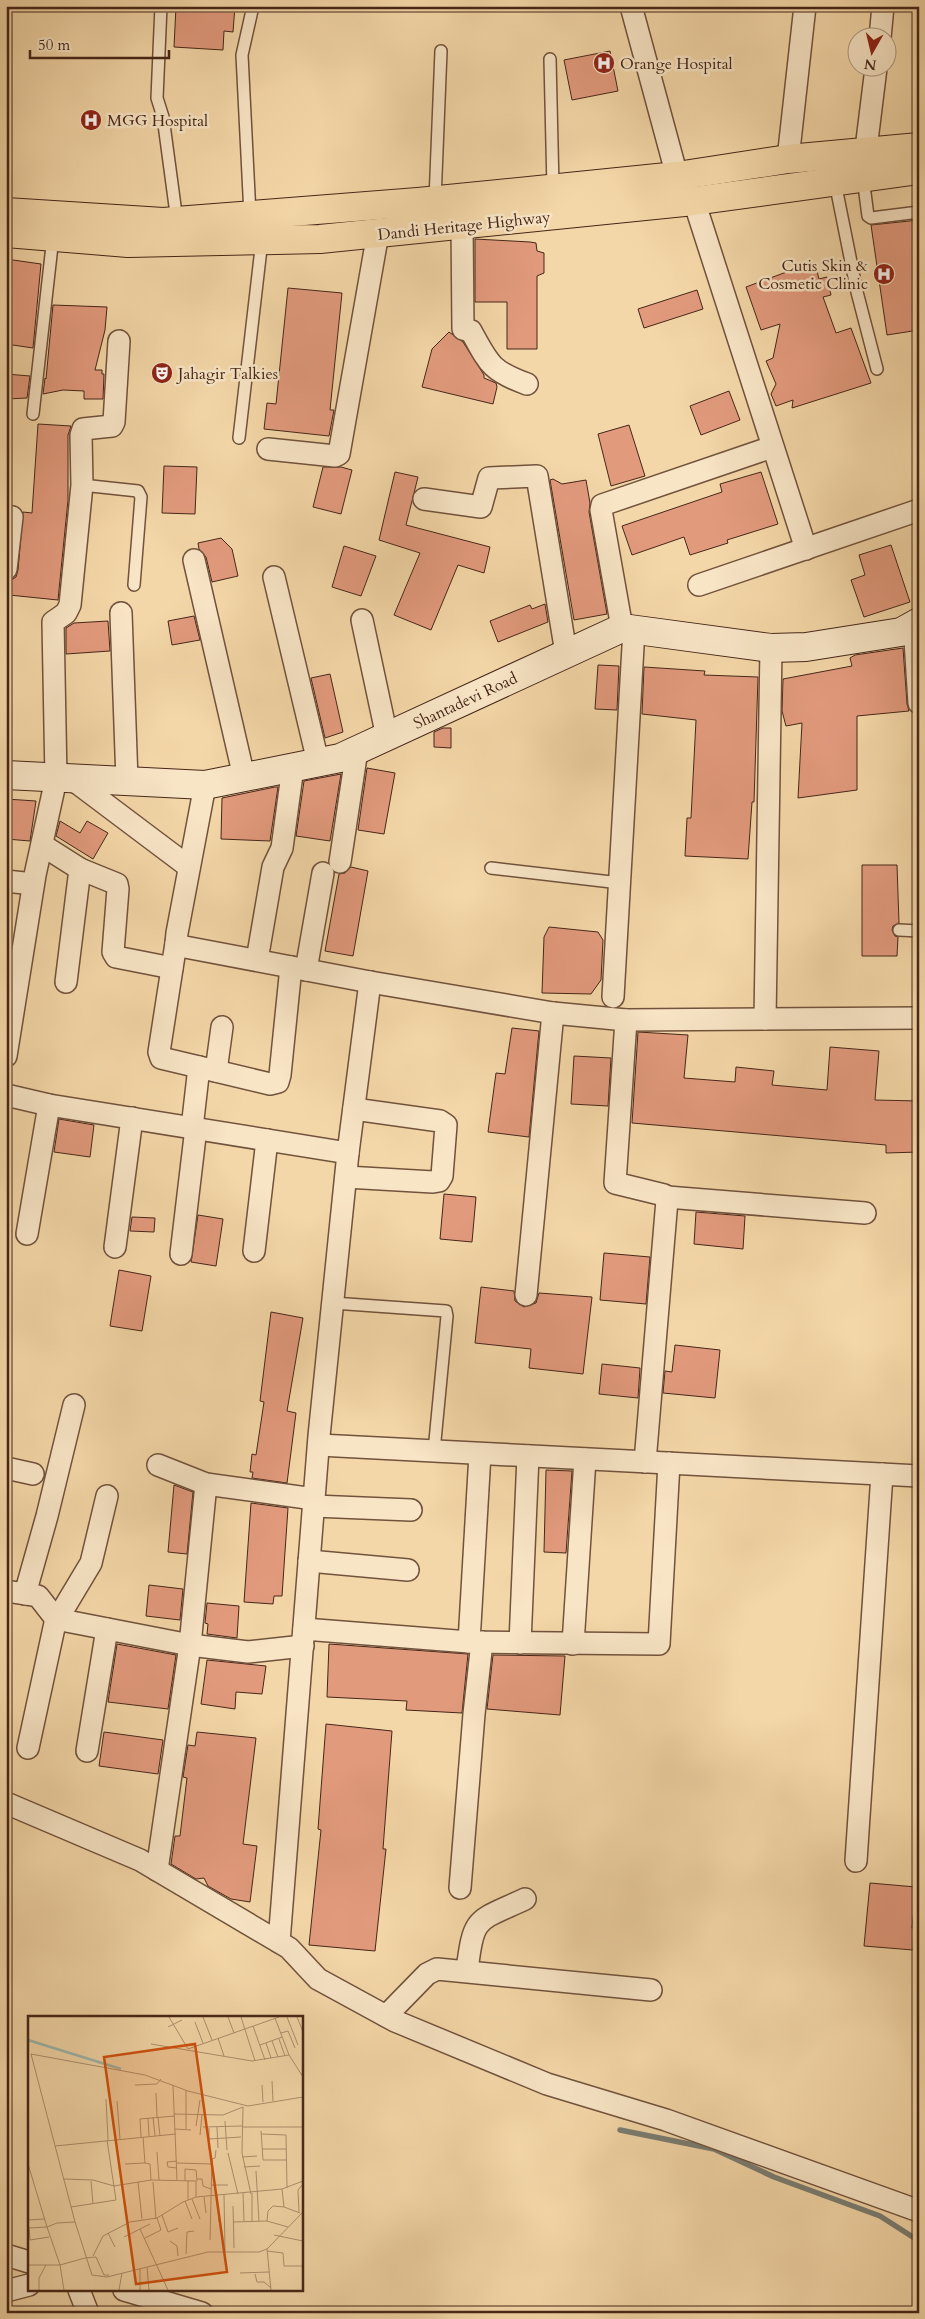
<svg xmlns="http://www.w3.org/2000/svg" width="925" height="2319" viewBox="0 0 925 2319" font-family="Cardo,serif">
  <rect width="100%" height="100%" fill="#f4d7a8"/>
  <filter id="stains"><feTurbulence type="fractalNoise" baseFrequency=".004" numOctaves="4"/><feColorMatrix values="0 0 0 0 .2 0 0 0 0 .09 0 0 0 0 .02 0 0 0 .5 -.17"/></filter>
  <radialGradient id="worn" r=".72"><stop offset=".6" stop-color="#630" stop-opacity="0"/><stop offset="1" stop-color="#630" stop-opacity=".3"/></radialGradient>
  <g fill="none" stroke-linecap="round" stroke-linejoin="round">
    <polyline stroke="#7a7e73" stroke-width="5.5" points="620,2130 714,2149 774,2177 880,2216 919,2241"/>
  </g>
  <g fill="#e29a7d" stroke="#452618">
    <polygon points="176,6 235,6 233,32 224,31 223,50 174,47"/>
    <polygon points="610,51 618,91 572,100 564,60"/>
    <polygon points="919,220 919,330 887,335 871,225"/>
    <polygon points="475,239 530,242 536,243 537,251 544,253 544,273 537,276 537,349 507,349 507,302 475,302"/>
    <polygon points="6,259 41,264 33,348 6,344"/>
    <polygon points="800,267 801,271 816,267 819,279 827,277 831,295 823,297 836,333 851,328 871,383 792,408 793,400 776,406 771,394 776,384 766,361 773,358 780,324 761,330 746,287"/>
    <polygon points="288,288 342,293 330,410 334,410 329,436 264,429 267,403 276,404"/>
    <polygon points="697,290 703,309 644,328 638,309"/>
    <polygon points="53,305 107,307 105,330 95,370 102,370 102,374 104,374 103,399 84,399 84,391 63,390 43,394 45,378 46,379"/>
    <polygon points="449,332 463,342 484,375 484,378 496,383 497,387 493,404 422,387 432,349"/>
    <polygon points="6,374 30,376 27,398 6,399"/>
    <polygon points="729,391 740,420 701,435 690,406"/>
    <polygon points="38,424 71,426 68,435 68,500 58,600 9,595 10,581 16,577 18,570 23,512 32,513"/>
    <polygon points="629,425 645,476 611,486 598,434"/>
    <polygon points="164,466 197,467 195,514 162,513"/>
    <polygon points="323,467 341,467 352,470 341,514 313,507"/>
    <polygon points="395,472 418,477 406,525 490,547 484,573 458,565 431,630 394,615 420,553 379,540"/>
    <polygon points="761,472 778,524 727,540 728,543 690,555 684,537 632,555 622,526 722,492 720,484"/>
    <polygon points="553,479 562,484 586,480 590,503 589,512 607,614 574,620 550,480"/>
    <polygon points="221,538 232,549 238,576 212,582 206,557 199,549 198,543"/>
    <polygon points="891,545 910,602 864,617 851,580 865,575 859,555"/>
    <polygon points="344,546 376,556 361,596 332,587"/>
    <polygon points="545,604 548,622 498,642 490,621 530,605 532,609"/>
    <polygon points="194,616 200,640 172,645 168,621"/>
    <polygon points="108,621 110,651 66,654 66,628 74,623"/>
    <polygon points="903,648 907,704 909,711 857,716 857,790 798,798 802,723 786,726 782,711 783,679 852,666 850,658 855,655"/>
    <polygon points="598,665 619,666 617,710 595,709"/>
    <polygon points="644,667 705,671 704,675 758,677 754,802 752,802 748,859 685,856 687,818 691,818 696,720 642,714"/>
    <polygon points="330,674 343,732 325,738 311,678"/>
    <polygon points="443,728 451,728 451,748 434,747 434,732"/>
    <polygon points="367,768 395,773 384,834 358,830"/>
    <polygon points="341,774 330,841 296,836 304,781"/>
    <polygon points="275,787 278,787 270,841 221,839 222,798"/>
    <polygon points="6,799 36,801 30,841 6,839"/>
    <polygon points="60,821 80,833 87,821 108,833 93,859 56,836"/>
    <polygon points="862,865 897,865 899,923 893,926 892,930 895,936 898,937 897,956 862,956"/>
    <polygon points="351,867 368,871 353,956 325,951 339,874 345,873"/>
    <polygon points="549,927 598,932 603,940 601,980 591,994 542,993 544,937"/>
    <polygon points="512,1028 539,1031 529,1137 488,1132 496,1073 505,1074"/>
    <polygon points="638,1032 688,1035 684,1078 735,1082 736,1067 774,1071 772,1085 827,1090 830,1047 879,1051 875,1100 919,1101 919,1152 886,1153 886,1145 632,1123"/>
    <polygon points="574,1056 611,1058 608,1106 571,1104"/>
    <polygon points="59,1119 94,1125 90,1157 54,1152"/>
    <polygon points="444,1194 476,1197 472,1242 440,1239"/>
    <polygon points="696,1212 745,1216 743,1249 694,1244"/>
    <polygon points="198,1215 223,1219 216,1266 191,1262"/>
    <polygon points="132,1217 155,1218 154,1232 130,1231"/>
    <polygon points="604,1253 650,1257 646,1304 600,1300"/>
    <polygon points="119,1270 151,1276 142,1331 110,1326"/>
    <polygon points="481,1287 514,1291 515,1301 524,1307 536,1303 539,1293 592,1297 583,1374 529,1368 531,1349 475,1343"/>
    <polygon points="271,1312 303,1318 287,1411 296,1413 287,1483 252,1478 253,1472 250,1472 252,1454 256,1455 264,1402 260,1401"/>
    <polygon points="675,1345 720,1350 715,1398 663,1393 665,1371 672,1372"/>
    <polygon points="602,1364 640,1368 638,1398 599,1394"/>
    <polygon points="546,1470 572,1471 566,1553 544,1552"/>
    <polygon points="174,1485 193,1492 187,1554 168,1552"/>
    <polygon points="251,1503 288,1508 282,1596 274,1596 273,1604 244,1602"/>
    <polygon points="149,1585 183,1589 180,1620 146,1616"/>
    <polygon points="207,1603 239,1606 237,1638 207,1634 208,1624 205,1623"/>
    <polygon points="117,1644 176,1655 168,1709 108,1702"/>
    <polygon points="329,1644 468,1654 462,1713 406,1710 407,1701 327,1697"/>
    <polygon points="493,1655 565,1656 560,1715 487,1709"/>
    <polygon points="207,1660 266,1666 262,1694 236,1692 235,1709 201,1704"/>
    <polygon points="326,1724 392,1731 383,1849 386,1849 375,1951 309,1945 321,1830 318,1829"/>
    <polygon points="104,1732 163,1740 158,1774 99,1766"/>
    <polygon points="197,1732 256,1738 243,1844 257,1846 250,1902 231,1899 208,1886 204,1878 196,1879 171,1864 175,1836 180,1836 187,1778 183,1777 188,1745 195,1746"/>
    <polygon points="870,1883 916,1887 912,1928 914,1928 913,1950 864,1946"/>
  </g>
  <g fill="none" stroke-linecap="round" stroke-linejoin="round">
    <g stroke="#71523c" stroke-width="14">
      <g id="lane">
        <polyline points="161,6 157,98 163,117 177,221"/>
        <polyline points="550,59 553,188"/>
        <polyline points="863,178 868,216 871,218 919,212"/>
        <polyline points="835,182 857,292 877,369"/>
        <polyline points="435,200 441,51"/>
        <polyline points="250,215 242,55 253,6"/>
        <polyline points="33,414 53,237"/>
        <polyline points="239,438 262,240"/>
        <polyline points="82,485 138,491 141,497 134,585"/>
        <polyline points="491,868 620,883"/>
        <polyline points="899,930 919,931"/>
        <polyline points="333,1303 446,1311 447,1316 434,1451"/>
      </g>
    </g>
    <g stroke="#71523c" stroke-width="24">
      <g id="street">
        <polyline points="631,6 677,176 694,201 806,549"/>
        <polyline points="880,38 883,6"/>
        <polyline points="788,159 805,6"/>
        <polyline points="864,165 876,68"/>
        <path d="M 462,225 L 463,329 L 471,331 C 489,364 491,371 527,384"/>
        <polyline points="268,449 335,456 339,454 378,233"/>
        <polyline points="424,499 481,507 489,478 537,476 566,653"/>
        <polyline points="194,560 244,777"/>
        <polyline points="6,569 12,517"/>
        <polyline points="274,577 318,762"/>
        <polyline points="699,585 919,510"/>
        <polyline points="121,613 127,781"/>
        <polyline points="362,620 387,737"/>
        <polyline points="914,624 919,703"/>
        <polyline points="622,628 601,510 602,505 772,447"/>
        <polyline points="72,779 189,867"/>
        <polyline points="205,785 177,933 176,943 185,947 370,982 553,1013 626,1020 919,1018"/>
        <polyline points="42,845 80,869 117,884 118,889 113,952 116,957 172,968"/>
        <polyline points="340,862 357,750"/>
        <polyline points="6,881 33,884"/>
        <polyline points="176,943 159,1052 161,1058 270,1084 278,1082 280,1075 291,967"/>
        <polyline points="257,960 273,867 282,848 293,767"/>
        <polyline points="306,970 323,873"/>
        <polyline points="66,982 80,869"/>
        <polyline points="613,997 634,629"/>
        <polyline points="765,1019 771,648"/>
        <polyline points="626,1020 615,1183 664,1195 667,1200 645,1462"/>
        <polyline points="6,1056 35,875 56,779 53,622 66,613 70,605 82,485 81,435 83,429 112,426 114,422 119,341"/>
        <polyline points="216,1071 222,1027"/>
        <polyline points="6,1095 49,1105 348,1153"/>
        <polyline points="192,1128 199,1067"/>
        <polyline points="346,1177 433,1182 439,1181 442,1176 446,1125 440,1121 354,1109"/>
        <polyline points="667,1197 865,1213"/>
        <polyline points="27,1234 49,1105"/>
        <polyline points="115,1247 132,1118"/>
        <polyline points="254,1251 267,1140"/>
        <polyline points="181,1254 196,1128"/>
        <polyline points="526,1295 553,1013"/>
        <polyline points="319,1445 919,1476"/>
        <polyline points="158,1465 206,1484 314,1499"/>
        <polyline points="6,1468 33,1474"/>
        <polyline points="314,1506 411,1510"/>
        <polyline points="309,1561 408,1570"/>
        <polyline points="6,1591 38,1596 56,1619 190,1645 248,1652 303,1646"/>
        <polyline points="25,1594 47,1516 74,1405"/>
        <polyline points="304,1629 469,1642 659,1644 669,1463"/>
        <polyline points="469,1642 480,1454"/>
        <polyline points="520,1643 528,1456"/>
        <polyline points="573,1644 585,1459"/>
        <polyline points="28,1748 55,1623 91,1563 107,1496"/>
        <polyline points="87,1751 107,1629"/>
        <polyline points="6,1803 140,1860 289,1948 318,1979 395,2021 547,2084 666,2120 919,2211"/>
        <polyline points="856,1861 882,1474"/>
        <polyline points="157,1870 190,1645 206,1484"/>
        <polyline points="460,1888 474,1714 482,1642"/>
        <polyline points="279,1942 319,1436 348,1153 370,982"/>
        <path d="M 467,1970 C 474,1915 476,1922 525,1899"/>
        <polyline points="386,2016 427,1974 437,1969 651,1990"/>
        <polyline points="6,2255 29,2262"/>
        <polyline points="79,2290 88,2313"/>
        <polyline points="124,2290 202,2313"/>
        <polyline points="6,2291 29,2285"/>
      </g>
    </g>
    <g stroke="#452618" stroke-width="30">
      <polyline id="secondary" points="6,775 205,785 340,758 622,628 771,648 806,647 901,632 919,622"/>
    </g>
    <g stroke="#452618" stroke-width="30">
      <g id="highway">
        <polyline points="6,212 163,222 418,202 677,176 788,159 919,147"/>
        <polyline points="6,233 128,243 320,239 694,201 919,170"/>
      </g>
    </g>
    <use href="#lane" stroke="#f8e5c6" stroke-width="11"/>
    <use href="#street" stroke="#f8e5c6" stroke-width="21"/>
    <use href="#secondary" stroke="#f8e5c6" stroke-width="28"/>
    <use href="#highway" stroke="#f4d7a8" stroke-width="28"/>
  </g>
  <defs>
    <g id="hospital-disc" transform="scale(1.125)"><circle r="9.5" fill="#8f2418" stroke="#f8e5c6"/><path d="M-5-5h3v3.5h4V-5h3V5h-3V1.5h-4V5h-3Z" fill="#fff"/></g>
    <g id="theatre-disc" transform="scale(1.125)"><circle r="9.5" fill="#8f2418" stroke="#f8e5c6"/><path d="M-5-5.5Q0-4 5-5.5V0Q5 5 0 6Q-5 5-5 0ZM-3.3-2.5H-1v1.5H-3.3ZM1-2.5H3.3v1.5H1ZM-2.8 1Q0 5.5 2.8 1Z" fill="#fff"/></g>
  </defs>
  <g fill-rule="evenodd">
    <use href="#hospital-disc" x="604" y="63"/>
    <use href="#hospital-disc" x="91" y="120"/>
    <use href="#hospital-disc" x="884" y="274"/>
    <use href="#theatre-disc" x="162" y="373"/>
  </g>
  <g text-anchor="middle" stroke-width="5" stroke-linejoin="round" paint-order="stroke">
    <g font-size="16" fill="#452618" stroke="#f8e5c6" text-anchor="start">
      <text x="620" y="69">Orange Hospital</text>
      <text x="107" y="126">MGG Hospital</text>
      <text x="868" y="271" text-anchor="end">Cutis Skin &amp;<tspan x="868" dy="18">Cosmetic Clinic</tspan></text>
      <text x="178" y="379">Jahagir Talkies</text>
    </g>
    <g font-size="16" fill="#452618" stroke="#f8e5c6">
      <text transform="translate(464 225) rotate(-6)" y="6">Dandi Heritage Highway</text>
      <text transform="translate(465 700) rotate(-25)" y="6">Shantadevi Road</text>
    </g>
  </g>
  <g transform="translate(28 2016)">
    <rect width="275" height="275" fill="#f4d7a8"/>
    <path fill="none" stroke="#9db8af" stroke-width="2.5" d="M 0,24 L 93,53"/>
    <path fill="none" stroke="#ae906e" stroke-width="1" d="M 141,1 L 160,33 L 251,1M 175,1 L 184,24M 200,1 L 206,17M 213,1 L 227,45M 259,1 L 270,29M 269,1 L 275,16M 247,2 L 261,39 L 275,61M 167,6 L 175,27M 225,10 L 237,44M 140,11 L 154,4M 253,17 L 260,15 L 267,32M 190,22 L 196,40M 251,23 L 257,40M 244,25 L 250,41M 238,27 L 243,42M 123,28 L 224,45 L 261,39M 232,29 L 254,21M 244,65 L 245,85M 107,69 L 129,68 L 133,63M 145,69 L 149,164M 234,69 L 235,86M 158,74 L 158,113M 128,77 L 129,101M 78,83 L 80,124M 89,85 L 92,123M 215,91 L 214,137 L 223,178M 146,98 L 195,99 L 215,91M 125,101 L 127,120M 130,101 L 132,120M 120,102 L 121,120M 197,105 L 199,134M 168,110 L 172,84M 175,111 L 214,110M 189,111 L 190,132M 214,111 L 275,111M 181,112 L 181,133M 147,113 L 163,114M 233,115 L 235,144 L 259,144M 233,118 L 258,119 L 259,172M 172,119 L 174,99M 113,121 L 112,103 L 147,100M 115,121 L 117,147 L 122,148 L 123,164M 181,123 L 213,121M 27,130 L 148,118M 234,133 L 258,133M 129,136 L 131,164M 200,137 L 210,178M 214,141 L 229,140M 149,145 L 139,146 L 140,151 L 149,152M 149,147 L 184,148M 0,148 L 19,211 L 0,212M 97,148 L 117,147M 216,151 L 232,150M 228,155 L 231,205M 35,163 L 65,164 L 86,170 L 123,164 L 168,165 L 168,181M 169,163 L 174,163 L 175,170 L 183,173M 63,165 L 65,188M 157,165 L 157,153 L 168,154 L 169,165M 110,166 L 114,203M 125,166 L 128,203M 183,169 L 200,169M 215,177 L 216,205M 189,179 L 191,205M 196,179 L 197,235M 176,181 L 178,197M 164,183 L 172,203M 160,184 L 160,165M 96,185 L 100,207M 157,185 L 164,203M 205,190 L 206,232M 43,191 L 88,184 L 79,124M 256,191 L 272,197M 271,196 L 270,174 L 275,168M 134,199 L 140,216 L 150,212M 0,204 L 16,203M 224,205 L 224,177M 239,205 L 240,195 L 245,190 L 256,191 L 254,173M 47,206 L 3,38 L 117,59 L 160,75 L 220,90 L 275,81M 205,206 L 239,205 L 260,211M 1,212 L 2,224 L 21,221M 112,213 L 140,274M 80,217 L 87,231M 246,219 L 275,225M 96,221 L 122,208M 117,222 L 133,214 L 129,202M 182,224 L 184,143 L 187,142 L 188,134M 142,225 L 149,230 L 150,240M 239,233 L 243,274M 239,235 L 255,237 L 256,250 L 275,250M 158,238 L 159,216 L 166,215M 65,240 L 75,220 L 102,206 L 129,202 L 155,186 L 168,181 L 254,173 L 275,165M 57,242 L 68,241 L 76,259 L 81,259M 0,249 L 32,249 L 57,242M 119,251 L 121,274M 112,252 L 112,274M 212,257 L 241,256M 227,258 L 229,266 L 236,266 L 243,272M 11,274 L 11,262 L 18,249M 36,274 L 32,249 L 19,211 L 29,207 L 47,206 L 64,259 L 79,261 L 180,236 L 231,236 L 239,233 L 275,196M 91,274 L 94,257"/>
    <path fill="#d0510e" fill-opacity="0.15" stroke="#d0510e" stroke-width="2.5" d="M 167,28 L 199,256 L 108,268 L 76,41 Z"/>
    <rect width="275" height="275" fill="none" stroke="#452618" stroke-width="2.5"/>
  </g>
  <rect width="925" height="2319" fill="none" stroke="#f4d7a8" stroke-width="25"/>
  <rect x="8" y="8" width="910" height="2304" fill="none" stroke="#452618" stroke-width="2.5"/>
  <rect x="12" y="12" width="900" height="2294" fill="none" stroke="#452618"/>
  <g transform="translate(872 52) rotate(188)"><circle r="24" fill="#f8e5c6" stroke="#b09980"/>
  <path d="M0-4L9 19L0 12L-9 19Z" fill="#8f2418"/>
  <text y="-8" font-size="14" font-weight="bold" text-anchor="middle" fill="#452618">N</text>
  </g>
  <path d="M30 50v8h139v-8" fill="none" stroke="#452618" stroke-width="2.5"/>
  <text x="38" y="50" font-size="15" fill="#452618" stroke="#f8e5c6" stroke-width="4" paint-order="stroke">50 m</text>
  <rect width="100%" height="100%" filter="url(#stains)"/>
  <rect width="100%" height="100%" fill="url(#worn)"/>
</svg>
